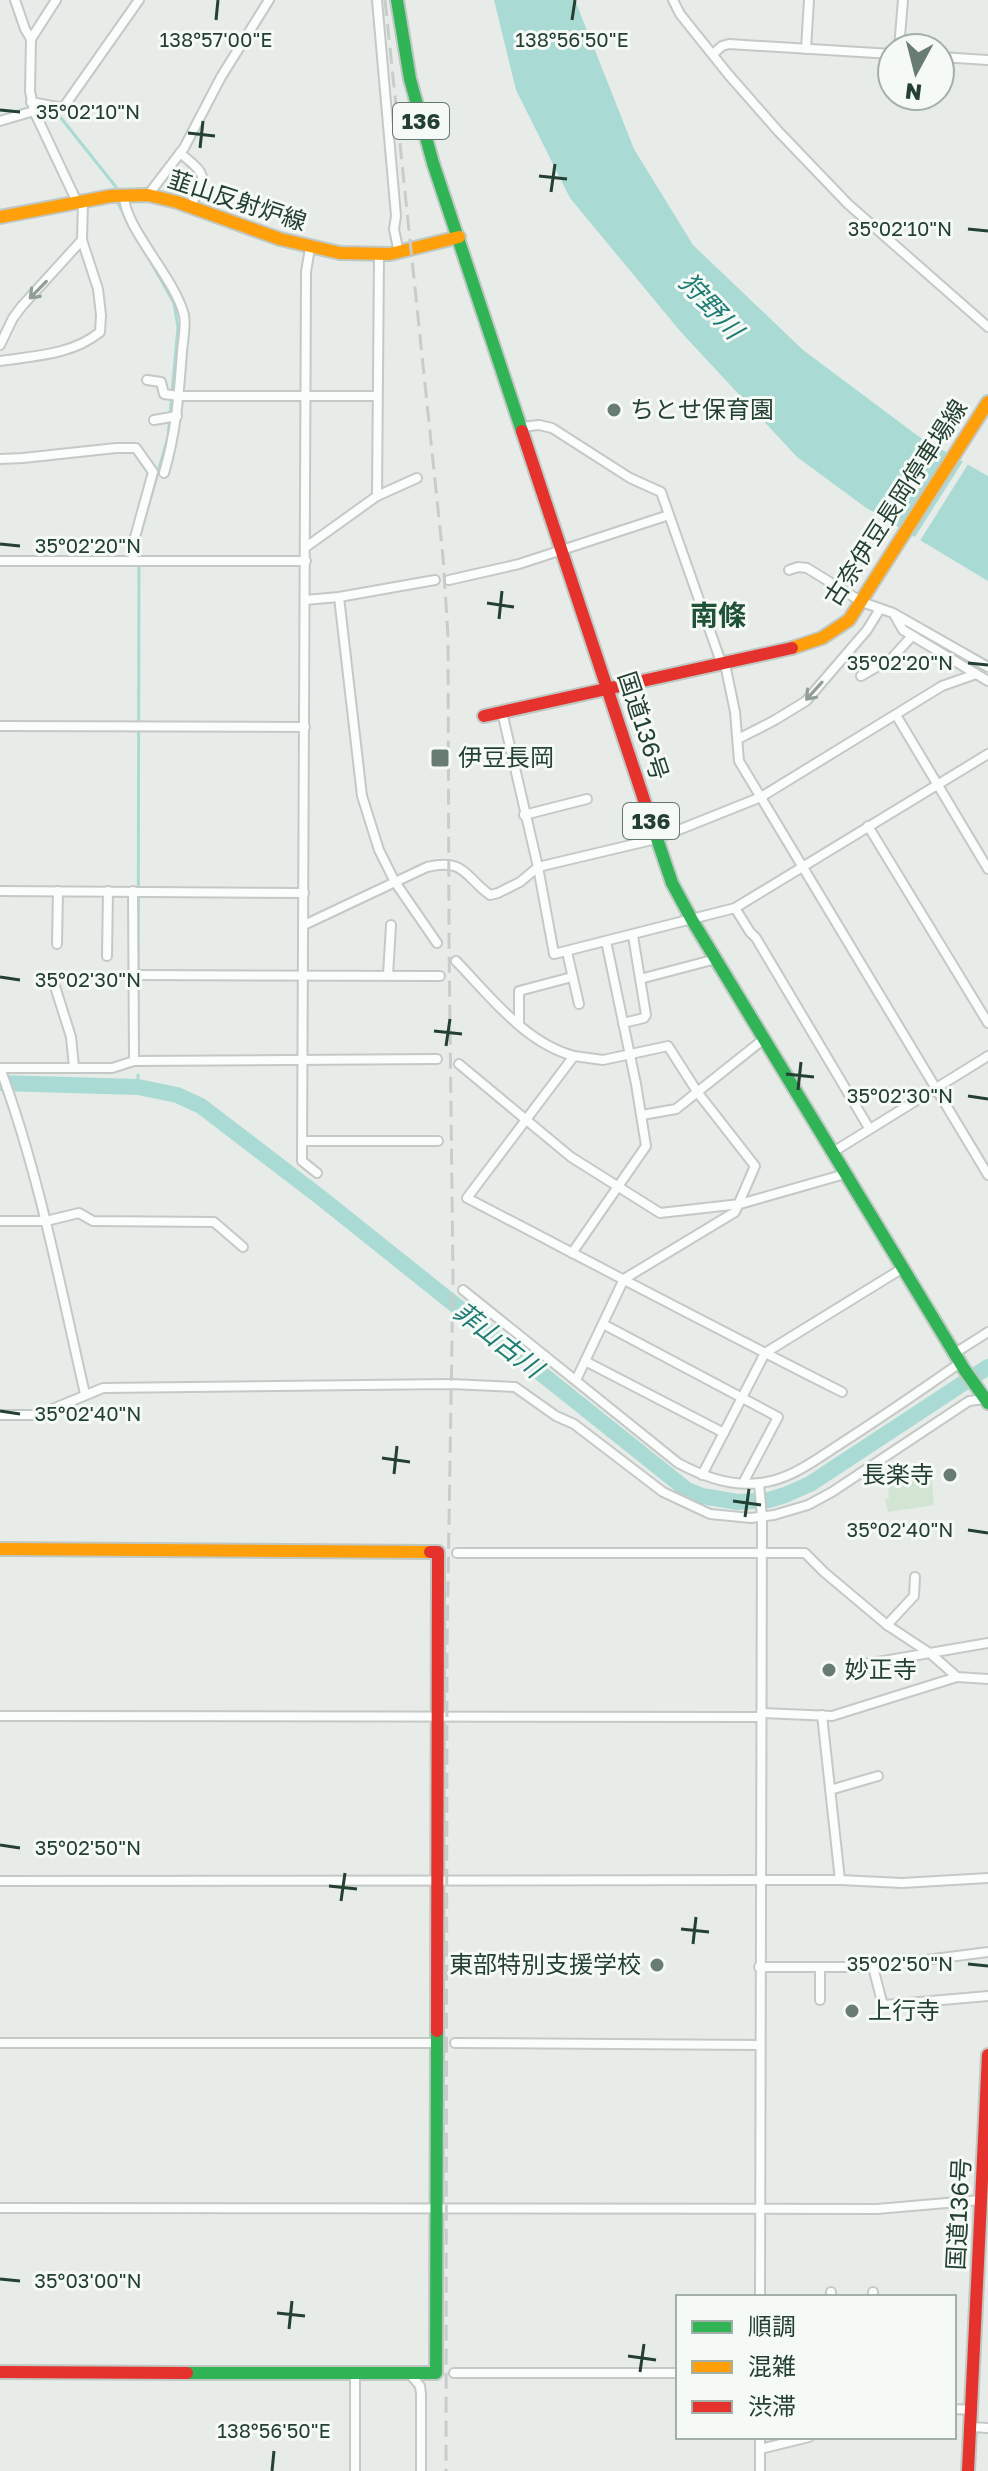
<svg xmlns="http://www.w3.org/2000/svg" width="988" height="2471" viewBox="0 0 988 2471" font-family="'Golos Text','Noto Sans JP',sans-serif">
  <rect width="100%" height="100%" fill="#e7ece9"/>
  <polygon fill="#d1e5d2" points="931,1465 934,1505 888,1512 885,1499 889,1498 888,1485"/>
  <polygon fill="#a9dad3" points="494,0 575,0 634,149 693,245 803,350 918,436 988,476 988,581 865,507 797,457 680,331 570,198 516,90"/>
  <polygon fill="#e7ece9" points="965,458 970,461 918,544 913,540"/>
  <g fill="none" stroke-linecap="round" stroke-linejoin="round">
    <g stroke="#a9dad3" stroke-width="3">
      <path d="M 0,117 C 19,111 38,103 57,113 L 116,187"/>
      <polyline points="118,203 133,232"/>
      <polyline points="138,1054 139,539 168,437 178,327 174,303 147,255"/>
      <polyline points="138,1075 138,1087"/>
    </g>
    <polyline stroke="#a9dad3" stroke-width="16" points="0,1083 138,1087 177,1095 201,1106 320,1197 687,1490 702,1496 738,1502 769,1500 785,1495 810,1484 988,1367"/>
    <g stroke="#c4c9c6" stroke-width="12">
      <g id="street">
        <polyline points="15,0 25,29 31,39 30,91 34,111 77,202"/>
        <polyline points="377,0 396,216 394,229 399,253"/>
        <polyline points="673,0 680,14 728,74 778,131 848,204 988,327"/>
        <polyline points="31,39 56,0"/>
        <polyline points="899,48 903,0"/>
        <polyline points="806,49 809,0"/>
        <polyline points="713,54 722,46 729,44 892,54"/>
        <polyline points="940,57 988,60"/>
        <polyline points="31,102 63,108 139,0"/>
        <polyline points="0,121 34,111"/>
        <path d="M 180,153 C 208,176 207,175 190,207"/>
        <path d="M 124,195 C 123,226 175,278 184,315 C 186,326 183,340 182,352 C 179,393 176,433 164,473"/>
        <polyline points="148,195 184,148 221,77 269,0"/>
        <polyline points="310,248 306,272 302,1161 317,1173"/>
        <polyline points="0,345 13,318 22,306 82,240"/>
        <path d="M 0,361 C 34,356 72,355 100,332 L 101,315 L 98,289 L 82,240 L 83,201"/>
        <polyline points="147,380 161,382 164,394 179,396 377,396"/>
        <polyline points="154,420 177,416"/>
        <polyline points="520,427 539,425 552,428 630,478 661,492 722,665"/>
        <polyline points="0,459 23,458 116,448 136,448 153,472 132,548 132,554 135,561"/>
        <polyline points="377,496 379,256"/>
        <polyline points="306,547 377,496 417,478"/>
        <polyline points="0,561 306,561"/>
        <polyline points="789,570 798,567 807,568 862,602 893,613 988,667"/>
        <polyline points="449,580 519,564 669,515"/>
        <polyline points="339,597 362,796 379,850 395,882 437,943"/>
        <polyline points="305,600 339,597 435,580"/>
        <polyline points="895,616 903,630 988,681"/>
        <polyline points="725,664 735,712 739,761 988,1175"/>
        <polyline points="861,676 892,658 912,636"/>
        <polyline points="502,712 538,867 554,954 735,908 988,754"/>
        <polyline points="896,715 988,869"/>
        <polyline points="0,726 305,727"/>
        <polyline points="738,739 775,720 806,701 867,630 880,609"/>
        <polyline points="524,815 587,799"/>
        <polyline points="868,826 988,1023"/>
        <polyline points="0,891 304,893"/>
        <polyline points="133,891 134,1061"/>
        <polyline points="735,908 750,932 756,938 869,1128"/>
        <path d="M 304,925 L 427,867 C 465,858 464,876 490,895 L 498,893 L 520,882 L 538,867 L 656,839 L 761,797 L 942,686 L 976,674"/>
        <polyline points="57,944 58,891"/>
        <polyline points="567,952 579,1004"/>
        <polyline points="107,956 108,891"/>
        <path d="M 456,961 C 490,996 525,1043 574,1056"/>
        <polyline points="133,975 440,976"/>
        <polyline points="388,975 391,925"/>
        <polyline points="52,977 71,1037 74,1067"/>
        <polyline points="640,979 716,959"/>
        <polyline points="623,1023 644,1018 646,1015 633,936"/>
        <polyline points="519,1024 519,991 572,977"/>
        <polyline points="459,1064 571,1157 660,1213 740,1204 845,1174"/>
        <polyline points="0,1068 112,1068 134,1061 437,1059"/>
        <path d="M 0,1068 C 39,1173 60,1285 85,1394"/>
        <polyline points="642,1115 676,1109 764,1039"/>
        <polyline points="304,1141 438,1141"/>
        <polyline points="833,1152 988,1056"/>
        <polyline points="0,1221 46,1221 79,1213 93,1221 214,1222 243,1247"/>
        <polyline points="572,1253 646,1146 636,1084 606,941"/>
        <path d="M 463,1290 L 678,1463 C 702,1476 732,1487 760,1483 C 789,1480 814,1461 837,1446 C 879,1419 920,1391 960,1363"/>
        <polyline points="603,1324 778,1417 743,1483"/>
        <polyline points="955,1353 988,1332"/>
        <polyline points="585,1361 724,1433"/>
        <path d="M 576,1380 L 624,1279 L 735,1212 L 755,1166 L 698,1093 L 668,1046 L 603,1060 L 574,1056 L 467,1198 C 592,1263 717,1329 842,1392"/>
        <polyline points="0,1415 38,1415 103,1388 451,1384 515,1387 556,1416 574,1424 663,1492 710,1514 751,1518 774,1515 808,1505 832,1492 969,1401 985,1399"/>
        <polyline points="702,1475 765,1353 903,1268"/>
        <polyline points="759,1484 762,1517 760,2297"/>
        <polyline points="457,1553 805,1553 824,1572 887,1625 931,1654 957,1677 988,1679"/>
        <polyline points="887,1625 914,1596 915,1577"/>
        <polyline points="866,1664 988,1643"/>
        <polyline points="761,1713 832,1716 957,1677"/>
        <polyline points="822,1715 840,1880"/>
        <polyline points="0,1716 761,1717"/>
        <polyline points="830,1790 878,1776"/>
        <polyline points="0,1881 840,1880 902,1883 988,1878"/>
        <polyline points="759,1967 872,1967 988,1952"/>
        <polyline points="873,1967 882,2002 885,2005 988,1996"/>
        <polyline points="820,2000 820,1967"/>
        <polyline points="0,2043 437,2043"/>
        <polyline points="455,2043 760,2045"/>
        <polyline points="0,2208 877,2209 981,2200"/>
        <polyline points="873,2292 873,2297"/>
        <polyline points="831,2297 831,2292"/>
        <polyline points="454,2373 678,2373"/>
        <polyline points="410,2374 420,2386 421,2394 421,2471"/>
        <polyline points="954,2409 972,2410"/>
        <polyline points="971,2427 988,2428"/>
        <polyline points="760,2449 809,2437"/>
        <polyline points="355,2471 355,2374"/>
        <polyline points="760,2471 760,2437"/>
      </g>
    </g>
    <g stroke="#c0c8c4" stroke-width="16">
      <g id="fast">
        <polyline points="397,0 410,79 433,163 522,431"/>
        <polyline points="648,812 672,883 692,920 964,1369 988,1403"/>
        <polyline points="187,2373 436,2373 437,2031"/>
      </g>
    </g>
    <g stroke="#c0c8c4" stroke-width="16">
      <g id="slow">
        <polyline points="0,217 111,196 148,195 177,202 280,239 340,253 390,254 459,237"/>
        <polyline points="792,648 822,638 849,620 988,402"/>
        <polyline points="0,1549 430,1552"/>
      </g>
    </g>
    <g stroke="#c0c8c4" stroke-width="16">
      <g id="jam">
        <polyline points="522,431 648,812"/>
        <polyline points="484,716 792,648"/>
        <polyline points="430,1552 438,1552 437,2031"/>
        <polyline points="0,2372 187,2373"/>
        <polyline points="968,2471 988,2055"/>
      </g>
    </g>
    <use href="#street" stroke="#fbfcfc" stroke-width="8"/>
    <use href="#fast" stroke="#30b455" stroke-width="12"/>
    <use href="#slow" stroke="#ff9f0a" stroke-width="12"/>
    <use href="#jam" stroke="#e5322d" stroke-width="12"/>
    <polyline stroke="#c8ccca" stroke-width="3" stroke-dasharray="16 8" stroke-linecap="butt" points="385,0 443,557 448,636 449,942 453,1277 447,1646 446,2471"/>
  </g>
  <defs><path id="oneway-shaft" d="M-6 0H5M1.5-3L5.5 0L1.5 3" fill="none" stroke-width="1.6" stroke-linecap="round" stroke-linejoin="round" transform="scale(2)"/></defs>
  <g stroke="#909e96">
    <use href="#oneway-shaft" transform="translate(38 290) rotate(134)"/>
    <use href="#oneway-shaft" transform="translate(814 691) rotate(132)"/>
  </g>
  <path fill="none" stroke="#244031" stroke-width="3" d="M 216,20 L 218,0M 572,20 L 575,0M 0,110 L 20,112M 188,133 L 215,136M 200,148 L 203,121M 539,176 L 567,179M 551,192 L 555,164M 968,229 L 988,231M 0,544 L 20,546M 487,603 L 514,607M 499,619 L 502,591M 968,663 L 988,665M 0,977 L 20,980M 434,1031 L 462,1034M 446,1046 L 450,1019M 786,1074 L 814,1077M 798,1090 L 801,1062M 968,1096 L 988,1099M 0,1411 L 20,1414M 382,1458 L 410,1462M 394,1474 L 397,1446M 733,1501 L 761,1505M 745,1517 L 749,1489M 968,1530 L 988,1533M 0,1845 L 20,1848M 329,1886 L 357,1889M 341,1901 L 345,1873M 681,1929 L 709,1932M 693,1944 L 696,1917M 968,1964 L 988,1966M 0,2279 L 20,2281M 277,2313 L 305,2316M 289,2329 L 292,2301M 628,2356 L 656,2360M 640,2372 L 644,2344M 272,2471 L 274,2451"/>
  <g fill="#687c71" stroke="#f6faf7" stroke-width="3">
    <circle cx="614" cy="410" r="8"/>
    <rect x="430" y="748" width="20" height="20" rx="4"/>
    <circle cx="950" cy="1475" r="8"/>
    <circle cx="829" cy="1670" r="8"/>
    <circle cx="657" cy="1965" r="8"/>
    <circle cx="852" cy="2011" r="8"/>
  </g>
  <g text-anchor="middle" stroke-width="6" stroke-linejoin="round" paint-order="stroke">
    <g fill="#f6faf7" stroke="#63786c" stroke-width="2">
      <rect x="393" y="103" width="56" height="36" rx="6"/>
      <rect x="623" y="803" width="56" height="36" rx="6"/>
    </g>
    <g font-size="22" font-weight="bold" fill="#244031">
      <text x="421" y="129">136</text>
      <text x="651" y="829">136</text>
    </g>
    <g font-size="24" fill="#244031" stroke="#f6faf7">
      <text transform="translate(237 201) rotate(18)" y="8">韮山反射炉線</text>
      <text transform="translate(896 503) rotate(-57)" y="8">古奈伊豆長岡停車場線</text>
      <text transform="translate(643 726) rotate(72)" y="8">国道136号</text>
      <text transform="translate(959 2214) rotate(-87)" y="8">国道136号</text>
    </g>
    <g font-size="24" fill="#244031" stroke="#f6faf7" text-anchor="start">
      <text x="630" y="418">ちとせ保育園</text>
      <text x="458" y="766">伊豆長岡</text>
      <text x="934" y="1483" text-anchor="end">長楽寺</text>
      <text x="845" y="1678">妙正寺</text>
      <text x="641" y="1973" text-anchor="end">東部特別支援学校</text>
      <text x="868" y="2019">上行寺</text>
    </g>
    <g font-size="26" font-style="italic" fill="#1e7c73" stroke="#f6faf7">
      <text transform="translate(711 306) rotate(47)" y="9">狩野川</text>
      <text transform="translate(498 1340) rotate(38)" y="9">菲山古川</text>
    </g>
    <g font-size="28" font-weight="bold" fill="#205238" stroke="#f6faf7">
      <text x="718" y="625">南條</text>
    </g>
  </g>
  <g font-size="20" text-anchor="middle" fill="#244031" stroke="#f6faf7" stroke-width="6" stroke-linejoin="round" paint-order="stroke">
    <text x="216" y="47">138°57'00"E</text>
    <text x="572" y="47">138°56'50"E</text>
    <text x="88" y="119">35°02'10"N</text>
    <text x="900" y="236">35°02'10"N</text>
    <text x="88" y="553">35°02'20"N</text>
    <text x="900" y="670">35°02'20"N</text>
    <text x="88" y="987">35°02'30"N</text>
    <text x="900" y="1103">35°02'30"N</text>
    <text x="88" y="1421">35°02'40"N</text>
    <text x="900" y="1537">35°02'40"N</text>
    <text x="88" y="1855">35°02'50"N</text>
    <text x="900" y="1971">35°02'50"N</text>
    <text x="88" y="2288">35°03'00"N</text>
    <text x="274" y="2438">138°56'50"E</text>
  </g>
  <rect x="676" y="2295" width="280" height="144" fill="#f6faf7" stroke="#a2b0a8" stroke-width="2"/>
  <rect x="692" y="2321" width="40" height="12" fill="#30b455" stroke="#a2b0a8" stroke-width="2"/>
  <text x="748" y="2335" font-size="24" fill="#244031">順調</text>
  <rect x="692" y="2361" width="40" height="12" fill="#ff9f0a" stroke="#a2b0a8" stroke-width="2"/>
  <text x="748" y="2375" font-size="24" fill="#244031">混雑</text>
  <rect x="692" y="2401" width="40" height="12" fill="#e5322d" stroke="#a2b0a8" stroke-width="2"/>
  <text x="748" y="2415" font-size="24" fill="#244031">渋滞</text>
  <g transform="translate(916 72) rotate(187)"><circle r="38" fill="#f6faf7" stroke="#a2b0a8" stroke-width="2"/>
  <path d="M0-6L14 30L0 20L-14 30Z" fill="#687c71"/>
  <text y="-12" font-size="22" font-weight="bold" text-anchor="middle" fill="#244031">N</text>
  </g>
</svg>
